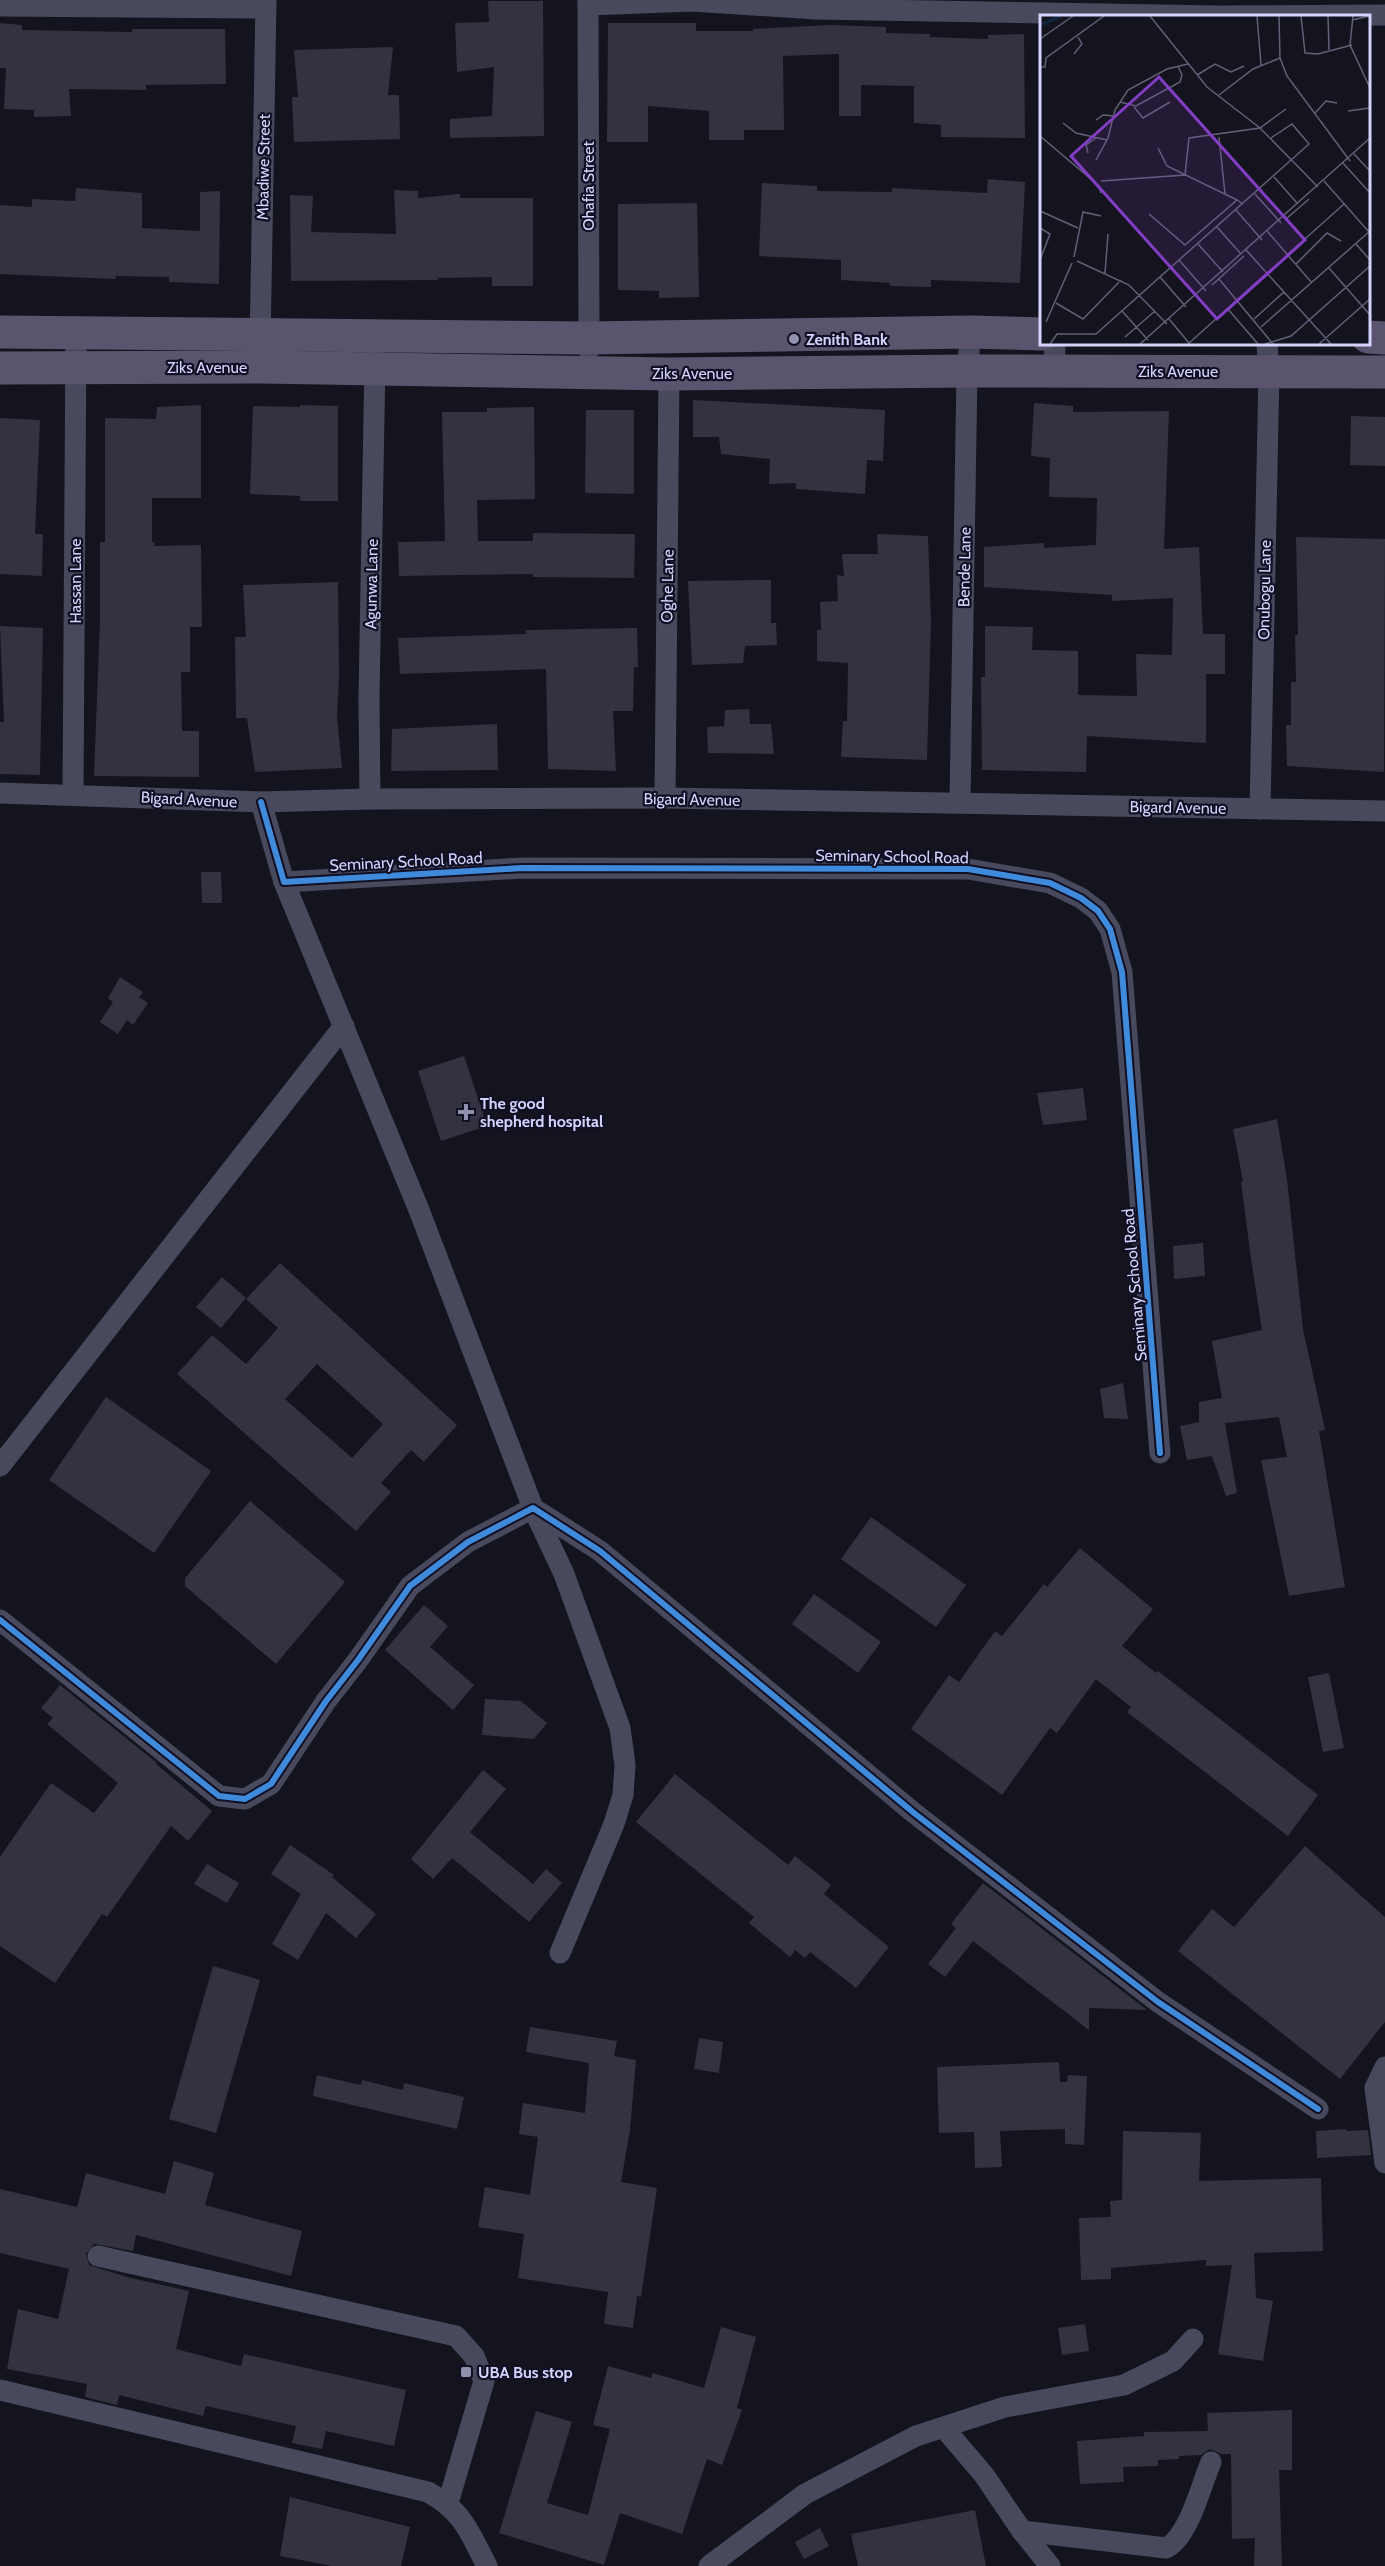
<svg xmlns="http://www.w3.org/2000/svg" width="1385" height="2566" viewBox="0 0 1385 2566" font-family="Cabin,sans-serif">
  <rect width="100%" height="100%" fill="#14141e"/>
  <g fill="#333240" fill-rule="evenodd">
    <polygon points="488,1 543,1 544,136 450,138 450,119 492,116 494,67 457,72 455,23 489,22"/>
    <polygon points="0,23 22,25 22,30 132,32 132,29 225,29 226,84 146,85 146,90 69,89 71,116 34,117 34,110 4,109 6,68 0,68"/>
    <polygon points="608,23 696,23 696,31 753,31 753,29 831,25 886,27 886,33 930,34 930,37 988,39 988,35 1024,34 1025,138 941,137 941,125 914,123 914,86 861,85 861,116 839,116 839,54 783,56 784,130 744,130 744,140 709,140 709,111 648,106 648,142 607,142"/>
    <polygon points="393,47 388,95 399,95 400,139 294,142 292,97 298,97 294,50"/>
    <polygon points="988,179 1025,182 1020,283 931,280 931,287 890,286 890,283 841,280 841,260 759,256 762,183 817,186 817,191 892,192 892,188 987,193"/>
    <polygon points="76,188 142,193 142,228 200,231 200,192 220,191 219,284 169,282 169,277 116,276 115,279 0,274 0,205 32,207 32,199 75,201"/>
    <polygon points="394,190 418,191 418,198 460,194 460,198 533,198 533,286 492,286 492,277 438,278 438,280 291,281 290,195 313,196 311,232 396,234"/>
    <polygon points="697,203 699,297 659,298 659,291 618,290 618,204"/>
    <polygon points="693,400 885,410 883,461 867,460 865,494 796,489 796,483 769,484 770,459 721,454 719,437 693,437"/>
    <polygon points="1034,403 1073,406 1073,412 1169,411 1164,549 1199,547 1203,634 1225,634 1225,674 1206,674 1206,743 1087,736 1086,772 982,770 981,677 985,677 985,626 1033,627 1032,650 1078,651 1078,695 1137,696 1136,654 1172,655 1173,598 1112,601 1112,595 984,587 984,547 1044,543 1044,548 1096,545 1097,498 1049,497 1050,458 1031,456"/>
    <polygon points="201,405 201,498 152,498 152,542 154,542 154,546 201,545 202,627 190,627 190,672 181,672 182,731 199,731 199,777 94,776 100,620 100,542 105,542 105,418 156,419 157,407"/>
    <polygon points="300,405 338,406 338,501 300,501 300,496 250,494 253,406 300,407"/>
    <polygon points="534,407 535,499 477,500 478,541 533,541 533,533 635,534 634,578 533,577 533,574 399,576 398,542 445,541 442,412 487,412 487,408"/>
    <polygon points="586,410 634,410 634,494 585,493"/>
    <polygon points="1351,416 1385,417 1385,466 1350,465"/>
    <polygon points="0,418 40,420 35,534 43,534 42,576 0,574"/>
    <polygon points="877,534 928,536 931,621 927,760 841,757 843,721 847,721 848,663 817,661 817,630 821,630 820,602 838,601 837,575 844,576 842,554 878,554"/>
    <polygon points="1296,537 1385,539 1384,772 1287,766 1286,725 1291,725 1291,682 1296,682 1295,635 1298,635"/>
    <polygon points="771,580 771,623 776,623 777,645 745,646 743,663 692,665 688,581"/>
    <polygon points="338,582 339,674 337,717 342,768 255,772 247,718 236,718 235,637 246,637 243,585"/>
    <polygon points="0,626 43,628 40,775 0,774 0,722 4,722"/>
    <polygon points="637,628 638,667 634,667 633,711 613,711 616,771 548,769 546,669 400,674 398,638 526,634 526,630"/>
    <polygon points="749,709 750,724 771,724 774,754 708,753 707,727 724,726 725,710"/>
    <polygon points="497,724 498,770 391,771 392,729"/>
    <polygon points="201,872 221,872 222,903 202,903"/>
    <polygon points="120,977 143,992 139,997 148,1003 133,1025 127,1020 118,1034 100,1022 113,1002 108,998"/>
    <polygon points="464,1056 487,1126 441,1141 418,1071"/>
    <polygon points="1083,1088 1087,1120 1043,1125 1037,1093"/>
    <polygon points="1277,1119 1287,1179 1303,1329 1325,1430 1319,1431 1345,1587 1289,1596 1261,1460 1287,1457 1279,1417 1225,1423 1237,1493 1226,1496 1212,1456 1187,1460 1180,1426 1199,1422 1199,1402 1222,1398 1212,1341 1262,1330 1251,1259 1241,1182 1243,1181 1233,1129"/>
    <polygon points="1203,1243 1205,1276 1174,1279 1173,1246"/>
    <path d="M 280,1263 L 457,1425 L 424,1462 L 411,1450 L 381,1483 L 391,1492 L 356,1531 L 177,1374 L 212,1335 L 246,1364 L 278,1328 L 246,1299 ZM 317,1364 L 383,1424 L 352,1458 L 285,1399 Z"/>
    <polygon points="222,1277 246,1298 221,1328 196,1307"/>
    <polygon points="1123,1383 1128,1419 1104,1418 1100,1389"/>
    <polygon points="106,1397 211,1471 154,1553 49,1480"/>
    <polygon points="250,1501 345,1582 276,1664 185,1586 185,1578"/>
    <polygon points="871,1517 966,1585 936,1627 841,1559"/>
    <polygon points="1080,1548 1153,1609 1122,1646 1156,1673 1158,1671 1318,1795 1288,1836 1127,1712 1131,1707 1096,1679 1057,1733 1050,1728 1002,1795 911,1729 949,1675 959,1682 995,1631 1002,1636 1044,1584 1047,1587"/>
    <polygon points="814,1594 881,1642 858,1673 792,1624"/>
    <polygon points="424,1605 448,1626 430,1647 474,1685 453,1710 385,1650"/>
    <polygon points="1329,1673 1344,1748 1323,1752 1308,1677"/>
    <polygon points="60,1685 157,1763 156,1764 212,1811 188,1841 171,1826 107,1917 102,1914 55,1983 0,1946 0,1857 51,1783 94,1813 118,1783 47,1724 53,1718 41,1708"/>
    <polygon points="485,1699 521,1701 547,1723 534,1739 482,1735"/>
    <polygon points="483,1770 506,1789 470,1832 533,1884 546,1869 562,1883 529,1922 452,1858 433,1879 411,1859"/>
    <polygon points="675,1774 788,1865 795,1856 831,1885 824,1894 889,1947 856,1988 810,1952 805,1958 795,1950 790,1957 749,1923 754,1917 636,1822"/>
    <polygon points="290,1845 334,1875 332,1877 376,1914 356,1938 326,1913 298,1960 272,1944 301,1894 271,1874"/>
    <polygon points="1305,1846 1385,1917 1385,2022 1340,2079 1178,1951 1212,1909 1234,1927"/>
    <polygon points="207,1864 239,1883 227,1903 194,1884"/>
    <polygon points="983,1883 1147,2010 1089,2008 1089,2030 973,1941 945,1977 928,1964 956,1928 951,1924"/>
    <polygon points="213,1966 260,1980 216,2133 169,2119"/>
    <polygon points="530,2027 617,2041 614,2056 636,2060 630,2130 621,2182 657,2188 641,2297 637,2296 633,2328 604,2324 608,2292 518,2278 524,2234 478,2227 485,2187 530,2195 538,2137 519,2134 523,2103 585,2113 589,2063 526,2052"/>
    <polygon points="699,2038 723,2042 719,2073 694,2069"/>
    <polygon points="1059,2062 1060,2082 1067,2082 1068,2075 1087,2076 1084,2145 1065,2144 1065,2129 1000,2131 1002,2167 975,2168 974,2132 939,2133 937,2067"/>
    <polygon points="317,2075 361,2085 362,2080 403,2090 404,2083 464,2097 457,2129 313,2096"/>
    <polygon points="1346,2129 1346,2131 1368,2130 1371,2155 1317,2158 1316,2131"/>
    <polygon points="1123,2131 1201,2133 1199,2181 1321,2178 1323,2251 1254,2253 1256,2298 1273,2301 1263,2361 1218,2354 1232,2265 1206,2266 1206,2260 1111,2268 1111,2279 1081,2280 1079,2218 1111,2217 1110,2201 1122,2200"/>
    <polygon points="174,2161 214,2173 205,2205 302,2231 291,2276 136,2235 133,2251 94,2244 86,2254 89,2265 127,2277 189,2291 176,2349 241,2366 244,2354 406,2390 394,2446 326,2431 322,2449 292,2443 296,2426 206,2406 203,2416 119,2395 117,2405 85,2397 87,2384 7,2369 18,2309 58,2319 69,2269 0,2253 0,2189 77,2207 86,2173 165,2194"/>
    <polygon points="1085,2324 1089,2351 1062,2355 1058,2328"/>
    <polygon points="721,2327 756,2337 737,2408 742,2410 722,2465 707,2459 682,2534 620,2513 604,2565 499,2533 536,2411 572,2422 547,2503 588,2515 610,2429 593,2425 608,2366 651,2378 653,2373 704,2388"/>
    <polygon points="1292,2410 1292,2470 1279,2470 1282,2566 1254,2566 1255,2538 1232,2539 1231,2454 1221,2454 1210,2449 1201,2455 1179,2456 1179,2459 1158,2460 1158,2466 1123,2467 1124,2482 1080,2484 1077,2441 1144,2436 1144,2432 1208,2431 1207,2413"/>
    <polygon points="290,2497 410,2527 401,2566 332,2566 280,2556"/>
    <polygon points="975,2510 986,2566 858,2566 851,2534"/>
    <polygon points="820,2528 829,2546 804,2559 795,2542"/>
  </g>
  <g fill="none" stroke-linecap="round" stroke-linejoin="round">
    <g stroke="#49495e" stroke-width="21">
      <polyline points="588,0 589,350"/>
      <polyline points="588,5 692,1 816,9 1217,16 1385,15"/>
      <polyline points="0,6 266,8"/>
      <polyline points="260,347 266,0"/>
      <polyline points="1054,371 1055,344"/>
      <polyline points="0,793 261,802 370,799 665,798 1385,811"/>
      <polyline points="73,794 76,333"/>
      <polyline points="665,798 669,374"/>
      <polyline points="370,799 369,699 375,359"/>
      <polyline points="261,802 284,882 523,868 968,869 1050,883 1081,898 1098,911 1110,929 1122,972 1160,1453"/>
      <polyline points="960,803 967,371 971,332"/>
      <polyline points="1260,809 1269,371 1267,344"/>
      <polyline points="284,882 419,1210 533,1508 564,1574 620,1728 625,1765 623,1795 614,1824 560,1953"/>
      <polyline points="0,1466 344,1026"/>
      <polyline points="0,1620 219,1796 245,1799 271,1784 326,1701 358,1660 410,1586 468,1542 533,1508 600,1551 914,1813 1158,2002 1318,2109"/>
      <polyline points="1385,2067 1375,2088 1385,2163"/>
      <polyline points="98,2256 456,2336 474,2356 484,2381 448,2503"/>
      <path d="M 0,2390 L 428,2492 C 464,2512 469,2532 487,2566"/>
      <polyline points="944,2428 984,2475 1022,2531 1050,2566"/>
      <path d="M 1022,2531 L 1166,2548 C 1189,2537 1201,2485 1211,2462"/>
      <polyline points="709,2566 805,2494 916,2436 1005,2407 1124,2385 1173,2361 1193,2339"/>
    </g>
    <g stroke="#5b546f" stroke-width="33">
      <polyline points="0,332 588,338 971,332 1042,334"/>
      <polyline points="1368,337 1385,338"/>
      <polyline points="0,368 262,367 669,374 967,371 1385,372"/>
    </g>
    <g stroke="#110f23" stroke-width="10">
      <g id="cycleway">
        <polyline points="261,802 284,882 523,868 968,869 1050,883 1081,898 1098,911 1110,929 1122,972 1160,1453"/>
        <polyline points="0,1620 219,1796 245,1799 271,1784 326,1701 358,1660 410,1586 468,1542 533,1508 600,1551 914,1813 1158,2002 1318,2109"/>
      </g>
    </g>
    <use href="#cycleway" stroke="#408adc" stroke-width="6"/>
  </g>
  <g fill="#9190af" stroke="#110f23" stroke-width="2">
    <circle cx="794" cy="339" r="6"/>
    <path d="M463 1103h6v6h6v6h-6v6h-6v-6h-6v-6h6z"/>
    <rect x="460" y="2366" width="12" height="12" rx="3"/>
  </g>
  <g text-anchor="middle" stroke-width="4.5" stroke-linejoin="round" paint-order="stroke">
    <g font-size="16" fill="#d5d3fd" stroke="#110f23">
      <text transform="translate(263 167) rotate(-89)" y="6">Mbadiwe Street</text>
      <text transform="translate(588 186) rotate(-90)" y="6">Ohafia Street</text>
      <text x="207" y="373">Ziks Avenue</text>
      <text x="1178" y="377">Ziks Avenue</text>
      <text x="692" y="379">Ziks Avenue</text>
      <text transform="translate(964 567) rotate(-89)" y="6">Bende Lane</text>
      <text transform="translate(75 581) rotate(-90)" y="6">Hassan Lane</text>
      <text transform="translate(371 584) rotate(-89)" y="6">Agunwa Lane</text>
      <text transform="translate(667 586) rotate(-89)" y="6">Oghe Lane</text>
      <text transform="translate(1264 590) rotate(-89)" y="6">Onubogu Lane</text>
      <text transform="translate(189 799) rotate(3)" y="6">Bigard Avenue</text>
      <text transform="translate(692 799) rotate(1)" y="6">Bigard Avenue</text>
      <text transform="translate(1178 807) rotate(1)" y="6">Bigard Avenue</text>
      <text transform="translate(892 856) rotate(1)" y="6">Seminary School Road</text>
      <text transform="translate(406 861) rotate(-3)" y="6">Seminary School Road</text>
      <text transform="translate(1134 1285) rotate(-95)" y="6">Seminary School Road</text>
    </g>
    <g font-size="16" font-weight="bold" fill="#d5d3fd" stroke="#110f23" text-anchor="start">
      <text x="806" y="345">Zenith Bank</text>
      <text x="480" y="1109">The good<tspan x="480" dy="18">shepherd hospital</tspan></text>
      <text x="478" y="2378">UBA Bus stop</text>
    </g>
  </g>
  <g transform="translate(1040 15)">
    <rect width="330" height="330" fill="#14141e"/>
    <path fill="none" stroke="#102542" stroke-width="3" d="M 0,10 L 21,1"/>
    <path fill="none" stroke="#616077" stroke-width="1.5" d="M 110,1 L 167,72 L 220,113 L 278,172M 217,1 L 221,50M 239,1 L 240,43 L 247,61 L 310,146M 261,1 L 265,38 L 278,39 L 312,30M 288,1 L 289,35M 313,1 L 310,30 L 330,73M 312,5 L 330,1M 0,24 L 33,1M 34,39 L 42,29 L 38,22M 0,52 L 5,52 L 6,43 L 64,1M 157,60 L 175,49 L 191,57 L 204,51M 179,80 L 213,54 L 240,43M 80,87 L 96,91 L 140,67 L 142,60 L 138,51M 94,92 L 103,103 L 130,87M 308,96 L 330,93M 275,98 L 286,86 L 297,88M 56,105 L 63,100 L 74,101M 23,108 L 36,118 L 67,125M 0,121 L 59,171 L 61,178M 179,122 L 185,179M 118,133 L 127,151 L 197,185M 48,138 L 46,130 L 56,123M 314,139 L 330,156M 56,145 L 68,123 L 75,95 L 88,75 L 127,54 L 148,49M 303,148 L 330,178M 234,162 L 257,188M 61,166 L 145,160 L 149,123 L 220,113 L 246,94M 284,166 L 329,217M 215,179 L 241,208M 196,195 L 222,225M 0,196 L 38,213M 109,199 L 145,230 L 197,185 L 203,189M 246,204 L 269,184M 177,212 L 201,239M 0,213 L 10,219 L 0,245M 227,216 L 272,268M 158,229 L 183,257M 316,229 L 330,245M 206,235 L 291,329M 248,239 L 304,189M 34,242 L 43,197 L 61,201M 139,245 L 166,276M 37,246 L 89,270 L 127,309M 256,249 L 287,218 L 301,226M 289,253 L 330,300M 65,258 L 68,219M 120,262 L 146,292M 179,264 L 233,329M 172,270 L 204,241M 16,288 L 43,304 L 81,265M 187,293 L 218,329M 82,296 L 108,325M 129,304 L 149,328M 214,304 L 244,277M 6,307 L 32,248M 221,312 L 330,216M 56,319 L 269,129 L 252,109 L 231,123M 85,322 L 115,296M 10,329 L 17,319 L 56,319M 100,329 L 330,123M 148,329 L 227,258M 225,329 L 251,321 L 330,251M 279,329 L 330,284"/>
    <path fill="#843dc5" fill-opacity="0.15" stroke="#843dc5" stroke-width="3" d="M 119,62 L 265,225 L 177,304 L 31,141 Z"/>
    <rect width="330" height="330" fill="none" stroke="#d5d3fd" stroke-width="3"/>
  </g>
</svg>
